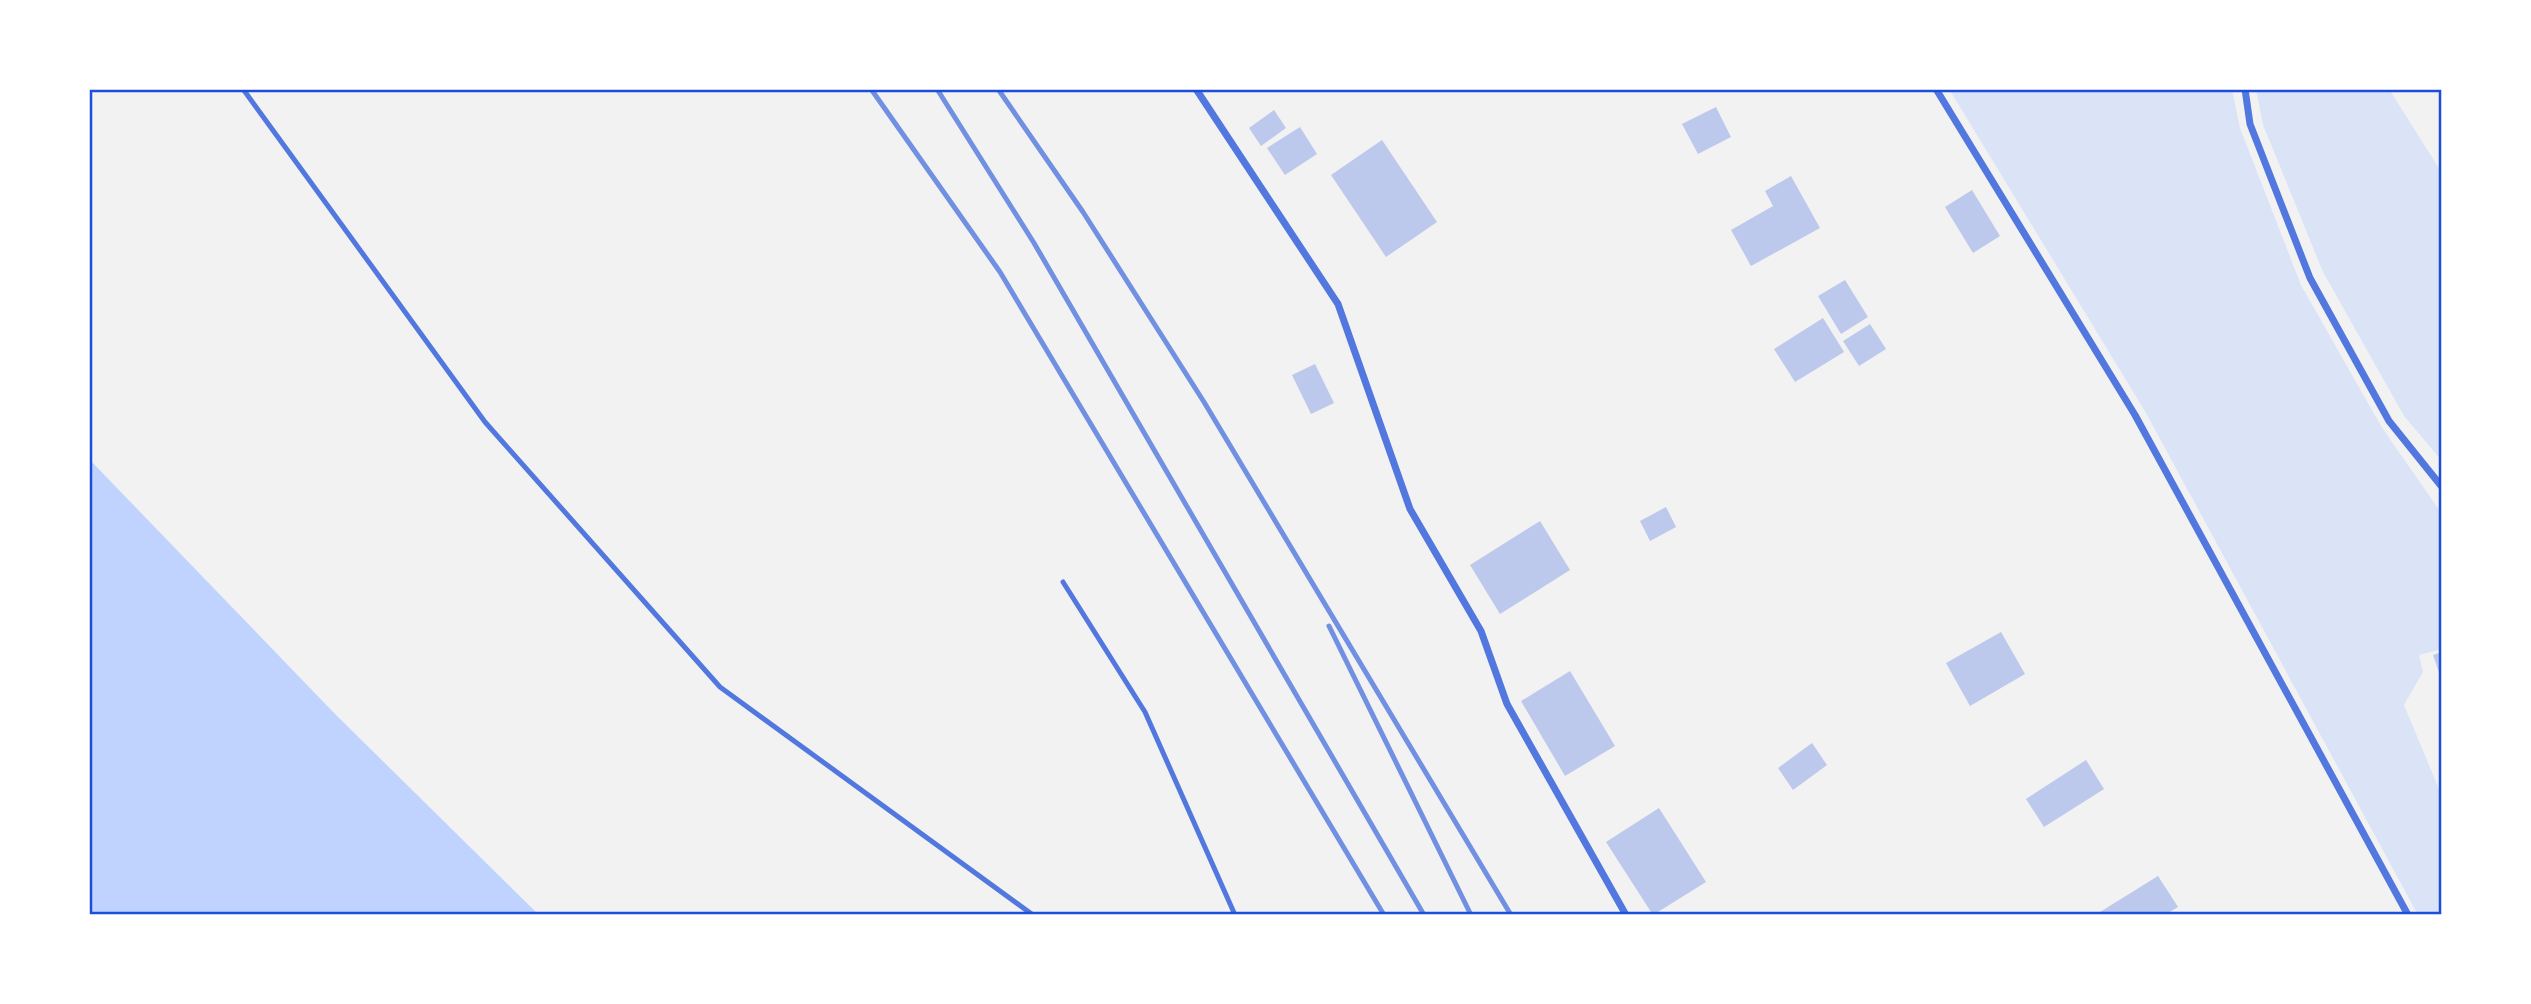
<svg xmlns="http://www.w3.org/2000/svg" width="2531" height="1004" viewBox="0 0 2531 1004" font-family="Montserrat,sans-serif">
  <rect width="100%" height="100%" fill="#f2f2f2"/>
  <g fill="#dbe4f7">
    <polygon points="1949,89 2232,89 2240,128 2301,285 2381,426 2442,514 2442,649 2419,655 2423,672 2404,705 2439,789 2442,790 2442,915 2418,915 2146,413"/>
    <polygon points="2256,89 2389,89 2442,173 2442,461 2404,416 2323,272 2263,125"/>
  </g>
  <polygon fill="#bfd3fe" points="89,459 336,715 539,915 89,915"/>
  <g fill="#bdc9ec">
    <polygon points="1716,107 1731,137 1698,154 1682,124"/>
    <polygon points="1274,110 1286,128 1261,146 1249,128"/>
    <polygon points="1300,127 1317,154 1285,175 1267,148"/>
    <polygon points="1382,140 1437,222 1386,257 1331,175"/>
    <polygon points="1791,176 1820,228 1751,266 1731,230 1773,206 1765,191"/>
    <polygon points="1972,190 2000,236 1973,253 1945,207"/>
    <polygon points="1845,280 1868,317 1841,334 1818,296"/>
    <polygon points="1823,318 1844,352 1795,382 1774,349"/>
    <polygon points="1870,324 1886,349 1859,366 1843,341"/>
    <polygon points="1315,364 1334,403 1311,414 1292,375"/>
    <polygon points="1666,507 1676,527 1650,541 1640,521"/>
    <polygon points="1540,521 1570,570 1500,614 1470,565"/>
    <polygon points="2001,632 2025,674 1970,706 1946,663"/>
    <polygon points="2442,652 2442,678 2441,678 2433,655"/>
    <polygon points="1570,671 1615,746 1565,776 1521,701"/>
    <polygon points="1812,743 1827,765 1793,790 1778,768"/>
    <polygon points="2086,760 2104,789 2044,827 2026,799"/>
    <polygon points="1659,808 1706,882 1653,915 1606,842"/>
    <polygon points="2158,876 2178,907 2165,915 2102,915 2100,912"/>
  </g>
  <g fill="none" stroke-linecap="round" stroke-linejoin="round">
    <g stroke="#5277de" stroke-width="5">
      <polyline points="243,89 485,422 720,687 1033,915"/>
      <polyline points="1063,582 1145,712 1235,915"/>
    </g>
    <g stroke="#5277de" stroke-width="7">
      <polyline points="1196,89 1338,304 1410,509 1481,631 1507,704 1626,915"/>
      <polyline points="1936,89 2135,415 2408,915"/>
      <polyline points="2245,89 2250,124 2310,278 2389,421 2442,487"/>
    </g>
    <g stroke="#7290e2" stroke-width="5">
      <polyline points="871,89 1000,272 1384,915"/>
      <polyline points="937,89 1034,243 1424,915"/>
      <polyline points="998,89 1083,212 1204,402 1511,915"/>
      <polyline points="1329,626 1471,915"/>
    </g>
  </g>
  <rect width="2531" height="1004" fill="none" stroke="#ffffff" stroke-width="182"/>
  <rect x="91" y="91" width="2349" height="822" fill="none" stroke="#1d4ed8" stroke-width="2.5"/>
</svg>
